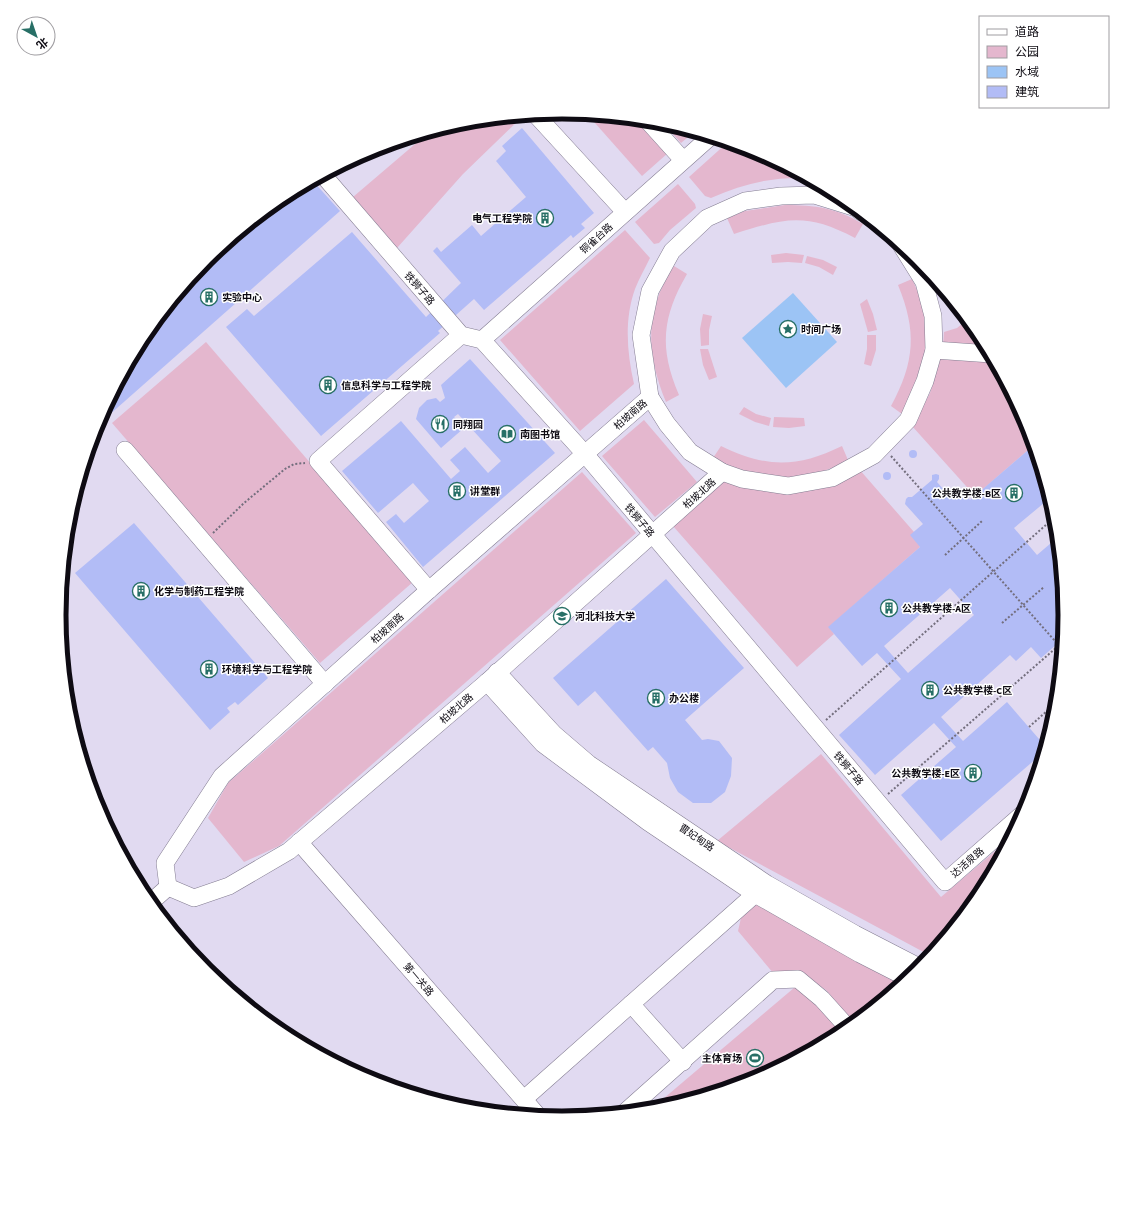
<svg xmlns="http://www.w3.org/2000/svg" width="1125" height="1231" viewBox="0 0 1125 1231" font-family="'Source Sans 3','Noto Sans SC',sans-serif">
  <rect width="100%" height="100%" fill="#e1daf1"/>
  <g fill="#e4b7ce">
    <polygon points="587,114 638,119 668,153 642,176"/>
    <polygon points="522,117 463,174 397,248 353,197 428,133 464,122"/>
    <polygon points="662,122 694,132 681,143"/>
    <path d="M 728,142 L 755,150 L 805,178 C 771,177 742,184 711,198 L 705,196 L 689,177 Z"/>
    <polygon points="678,184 695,204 696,208 670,230 659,243 654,244 635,222"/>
    <path d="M 785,205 C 816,205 836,208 863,224 L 855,238 C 806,212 785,218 734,234 L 727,218 L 745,211 Z"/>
    <path d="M 625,230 L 650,258 C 645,268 639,279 635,289 C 624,320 627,353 634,384 L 580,431 L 500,340 Z"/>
    <polygon points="786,253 804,255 802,263 788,262 772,263 771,255"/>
    <polygon points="807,256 823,260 837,267 833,275 819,267 805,263"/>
    <path d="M 674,266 L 687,274 C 662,317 659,348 679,395 L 666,402 C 646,353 644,311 674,266 Z"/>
    <path d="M 912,279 C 927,309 934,348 920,381 C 915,393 908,403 902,414 L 891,406 C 915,362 917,331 898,285 Z"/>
    <polygon points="867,299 873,314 877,330 868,332 860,304"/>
    <polygon points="703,314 712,316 709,330 709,345 701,346 700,329"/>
    <polygon points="968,319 981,336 989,350 943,347 944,332 957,328"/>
    <polygon points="867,335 876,335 876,350 871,366 864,364 867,349"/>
    <polygon points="206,342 413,582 320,663 112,423"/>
    <polygon points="700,349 708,349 717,377 709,380 703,365"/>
    <polygon points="941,357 994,359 1028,423 1034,445 975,496 912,426 930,393"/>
    <polygon points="744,407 756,414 771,418 769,426 755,422 739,414"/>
    <polygon points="774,417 804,418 805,426 789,428 773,427"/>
    <polygon points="644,420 697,482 655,517 602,456"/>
    <path d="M 721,446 C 766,468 797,468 842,446 L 848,460 C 802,486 759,481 713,458 Z"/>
    <polygon points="859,469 914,532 920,547 829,627 834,634 797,667 673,526 725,481 753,489"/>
    <polygon points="582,472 636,533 279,846 244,862 208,818 228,783"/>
    <polygon points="821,754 941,897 1013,836 981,895 931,956 717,841"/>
    <polygon points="757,904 903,985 855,1024 826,990 801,974 774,974 738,931 741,918"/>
    <polygon points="801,982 844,1032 755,1081 661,1109 650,1110"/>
  </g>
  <polygon fill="#9cc4f5" points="793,293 837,342 786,388 742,338"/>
  <g fill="#b2bcf6" fill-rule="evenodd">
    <polygon points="522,128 594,213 581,224 585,228 573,238 571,235 484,310 474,299 438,331 440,333 321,436 226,327 247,309 254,316 352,232 426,317 461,283 433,251 437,247 441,252 472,225 481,236 526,197 496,161 506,151 502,146"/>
    <polygon points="313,181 340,211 108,416 104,411 144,336 207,259 283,197"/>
    <polygon points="470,359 555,453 423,567 386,522 396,514 404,523 429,501 413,483 378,513 342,471 401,421 451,479 460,471 450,460 465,447 488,473 501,461 458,414 454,417 464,428 441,448 416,419 419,408 427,400 436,398 440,402 445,398 441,385"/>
    <path d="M 1034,445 L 1050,498 L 1014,528 L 1037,555 L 1058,537 L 1066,616 L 1058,624 L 1064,631 L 1064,638 L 1041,658 L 1031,647 L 1016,661 L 1010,655 L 941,717 L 963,741 L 1007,702 L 1046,747 L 1045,751 L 941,841 L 901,795 L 956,747 L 934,723 L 875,775 L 839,735 L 901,679 L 877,653 L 862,666 L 828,627 L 920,547 L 910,535 L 923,524 L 905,504 L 906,499 L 908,497 L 912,497 L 932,480 L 932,475 L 936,474 L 939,475 L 939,479 L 937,482 L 951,498 L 961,490 L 970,500 ZM 950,588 L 974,615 L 908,673 L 884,646 Z"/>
    <circle cx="913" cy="454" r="4"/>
    <circle cx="887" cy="476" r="4"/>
    <polygon points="134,523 268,678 238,705 235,702 227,708 230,712 210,730 75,573"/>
    <polygon points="666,579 744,668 685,720 702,740 708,739 719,741 732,758 731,776 725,792 711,803 693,803 678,792 670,778 667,763 653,747 648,751 595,691 578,706 553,678"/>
  </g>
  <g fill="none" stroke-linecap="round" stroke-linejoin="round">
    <g stroke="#837c91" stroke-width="18">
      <g id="minor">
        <polyline points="536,115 625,212"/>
        <polyline points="647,120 683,160"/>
        <polyline points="323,175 461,335 482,340 585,454 945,882 1026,811"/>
        <polyline points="861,212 856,208 814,195 781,196 745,201 707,218 672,251 650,291 641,335 650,397 667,424 690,452 722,472 742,479 788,486 832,478 874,455 908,420 925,381 934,350 933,316 924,282 901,245"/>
        <polyline points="482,340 710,137"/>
        <polyline points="934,350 991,354"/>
        <polyline points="125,450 325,684"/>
        <polyline points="429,590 318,461 461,335"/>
        <polyline points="497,672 554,734 589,764 767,884 855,934 921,968"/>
        <polyline points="487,682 543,744 648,822 755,894 860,954 909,979"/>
        <polyline points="299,842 539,1117"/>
        <polyline points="168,887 194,898 229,886 289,851 487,682 722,472"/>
        <polyline points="168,887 165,863 222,776 429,590 650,397"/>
        <polyline points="150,903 168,887"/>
        <polyline points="631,1004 683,1062"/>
        <polyline points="524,1099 763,887"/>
        <polyline points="624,1113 773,980 798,979 822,999 849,1029"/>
      </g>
    </g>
    <g stroke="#736e7d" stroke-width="2" stroke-dasharray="2 2" stroke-linecap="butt">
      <polyline points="891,456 1063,650"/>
      <polyline points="213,533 244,503 285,469 294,464 305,463"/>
      <polyline points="945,555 982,521"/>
      <polyline points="1002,623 1044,587"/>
      <polyline points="826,720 1056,516"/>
      <polyline points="1029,727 1057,702"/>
      <polyline points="888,794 1064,641"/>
    </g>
    <use href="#minor" stroke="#fff" stroke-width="17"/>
  </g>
  <defs>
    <g id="building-ring" transform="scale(0.9)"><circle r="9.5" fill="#fff" stroke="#276f66" stroke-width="1.5"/><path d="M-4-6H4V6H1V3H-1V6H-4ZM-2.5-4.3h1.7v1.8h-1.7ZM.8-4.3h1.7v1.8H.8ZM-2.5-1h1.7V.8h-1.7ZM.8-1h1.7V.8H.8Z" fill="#276f66"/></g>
    <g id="sight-ring" transform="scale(0.9)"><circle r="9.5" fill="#fff" stroke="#276f66" stroke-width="1.5"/><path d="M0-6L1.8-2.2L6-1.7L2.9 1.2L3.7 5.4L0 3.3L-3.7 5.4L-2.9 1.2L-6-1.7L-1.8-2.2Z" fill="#276f66"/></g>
    <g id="restaurant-ring" transform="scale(0.9)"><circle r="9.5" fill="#fff" stroke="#276f66" stroke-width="1.5"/><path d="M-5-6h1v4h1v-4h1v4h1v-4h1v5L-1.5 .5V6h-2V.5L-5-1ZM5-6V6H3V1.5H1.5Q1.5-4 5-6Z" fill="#276f66"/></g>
    <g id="library-ring" transform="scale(0.9)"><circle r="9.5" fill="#fff" stroke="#276f66" stroke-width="1.5"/><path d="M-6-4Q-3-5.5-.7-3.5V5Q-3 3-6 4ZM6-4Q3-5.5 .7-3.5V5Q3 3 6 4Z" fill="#276f66"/></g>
    <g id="university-ring" transform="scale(0.9)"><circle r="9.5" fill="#fff" stroke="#276f66" stroke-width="1.5"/><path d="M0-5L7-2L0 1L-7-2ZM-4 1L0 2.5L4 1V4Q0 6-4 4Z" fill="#276f66"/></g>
    <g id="stadium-ring" transform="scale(0.9)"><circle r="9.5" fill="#fff" stroke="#276f66" stroke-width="1.5"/><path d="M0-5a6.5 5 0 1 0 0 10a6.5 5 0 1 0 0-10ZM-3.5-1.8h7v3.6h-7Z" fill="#276f66"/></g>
  </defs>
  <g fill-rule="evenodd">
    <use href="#building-ring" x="545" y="218"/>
    <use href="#building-ring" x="209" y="297"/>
    <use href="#sight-ring" x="788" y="329"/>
    <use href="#building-ring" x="328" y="385"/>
    <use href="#restaurant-ring" x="440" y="424"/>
    <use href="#library-ring" x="507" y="434"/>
    <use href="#building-ring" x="457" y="491"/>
    <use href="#building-ring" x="1014" y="493"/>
    <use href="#building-ring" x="141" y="591"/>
    <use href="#building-ring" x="889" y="608"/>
    <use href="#university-ring" x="562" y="616"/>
    <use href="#building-ring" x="209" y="669"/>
    <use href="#building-ring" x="930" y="690"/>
    <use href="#building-ring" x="656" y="698"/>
    <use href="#building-ring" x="973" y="773"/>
    <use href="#stadium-ring" x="755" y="1058"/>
  </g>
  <g text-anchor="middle" stroke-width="3" stroke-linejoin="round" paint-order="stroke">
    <g font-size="10" font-weight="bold" fill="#0e0b13" stroke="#fff" text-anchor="start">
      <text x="532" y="222" text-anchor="end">电气工程学院</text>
      <text x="222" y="301">实验中心</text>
      <text x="801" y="333">时间广场</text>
      <text x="341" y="389">信息科学与工程学院</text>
      <text x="453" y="428">同翔园</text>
      <text x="520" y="438">南图书馆</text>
      <text x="470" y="495">讲堂群</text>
      <text x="1001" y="497" text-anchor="end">公共教学楼-B区</text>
      <text x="154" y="595">化学与制药工程学院</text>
      <text x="902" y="612">公共教学楼-A区</text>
      <text x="575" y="620">河北科技大学</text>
      <text x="222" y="673">环境科学与工程学院</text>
      <text x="943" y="694">公共教学楼-C区</text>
      <text x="669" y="702">办公楼</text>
      <text x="960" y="777" text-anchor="end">公共教学楼-E区</text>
      <text x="742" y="1062" text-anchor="end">主体育场</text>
    </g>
    <g font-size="10" fill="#0e0b13" stroke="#fff">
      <text transform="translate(596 238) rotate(-42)" y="4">铜雀台路</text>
      <text transform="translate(420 288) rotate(49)" y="4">铁狮子路</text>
      <text transform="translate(630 414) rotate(-41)" y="4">柏坡南路</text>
      <text transform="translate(699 493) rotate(-42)" y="4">柏坡北路</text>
      <text transform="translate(640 520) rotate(50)" y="4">铁狮子路</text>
      <text transform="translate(387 628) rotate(-42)" y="4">柏坡南路</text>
      <text transform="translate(456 708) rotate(-41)" y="4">柏坡北路</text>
      <text transform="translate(849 768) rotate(50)" y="4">铁狮子路</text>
      <text transform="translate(697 837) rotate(34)" y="4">曹妃甸路</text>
      <text transform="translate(967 862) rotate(-41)" y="4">达活泉路</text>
      <text transform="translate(419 979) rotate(49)" y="4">第一关路</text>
    </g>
  </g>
  <path d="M0 0H1125V1231H0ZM66 615a496 496 0 1 1 992 0a496 496 0 1 1-992 0Z" fill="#fff" fill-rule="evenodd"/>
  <path fill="none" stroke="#0e0b13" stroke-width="5" d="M66 615a496 496 0 1 1 992 0a496 496 0 1 1-992 0Z"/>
  <rect x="979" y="16" width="130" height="92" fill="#ffffff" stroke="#9f9da1"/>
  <rect x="987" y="29" width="20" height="6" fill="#ffffff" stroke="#9f9da1"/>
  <text x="1015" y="36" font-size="12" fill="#0e0b13">道路</text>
  <rect x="987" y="46" width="20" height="12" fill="#e4b7ce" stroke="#9f9da1"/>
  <text x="1015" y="56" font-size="12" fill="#0e0b13">公园</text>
  <rect x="987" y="66" width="20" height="12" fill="#9cc4f5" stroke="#9f9da1"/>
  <text x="1015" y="76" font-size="12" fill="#0e0b13">水域</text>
  <rect x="987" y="86" width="20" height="12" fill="#b2bcf6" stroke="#9f9da1"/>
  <text x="1015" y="96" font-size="12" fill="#0e0b13">建筑</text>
  <g transform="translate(36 36) rotate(140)"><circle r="19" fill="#ffffff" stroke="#9f9da1"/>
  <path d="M0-3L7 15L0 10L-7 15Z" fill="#276f66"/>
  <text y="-6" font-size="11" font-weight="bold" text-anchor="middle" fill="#0e0b13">北</text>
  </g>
</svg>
